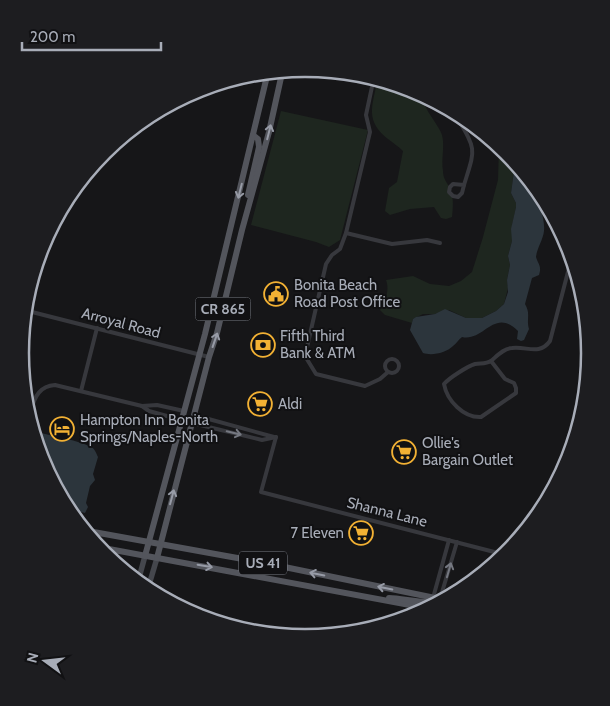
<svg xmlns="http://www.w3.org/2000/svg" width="610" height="706" viewBox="0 0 610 706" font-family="Cabin,sans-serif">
  <rect width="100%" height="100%" fill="#161618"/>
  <g fill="#1e261f">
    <path d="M 377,82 L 414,90 L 428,99 L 424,104 C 429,115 439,126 442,135 C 445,146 441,159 443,171 C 443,179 447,182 450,189 C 454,197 453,208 452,217 L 446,219 L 441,218 L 434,207 L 410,209 L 390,215 L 385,211 L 389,188 L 397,182 L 403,151 C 398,146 393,143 388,139 C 365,121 372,107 377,82 Z"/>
    <polygon points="281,111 368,130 340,240 329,247 316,242 251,225"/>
    <path d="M 499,147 L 507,152 L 515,164 L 511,193 L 516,203 L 516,207 L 512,226 L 512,241 L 508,256 L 510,265 L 507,280 L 508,288 L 504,304 L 496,311 L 482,318 L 466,318 L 449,310 L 435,314 L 423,314 L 413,319 L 412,323 L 385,315 L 380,310 C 385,302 390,290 386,280 L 413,276 L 430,284 L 449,286 L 461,281 L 472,272 L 483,237 L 498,180 Z"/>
  </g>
  <g fill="#2c353c">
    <path d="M 515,164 C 527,182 546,208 544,231 C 543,240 537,248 536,257 C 538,264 542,266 539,275 L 532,278 L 525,304 C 531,314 526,319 529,329 L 524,340 L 521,341 L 517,339 L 518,331 C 494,307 484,342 462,337 C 458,340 457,343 453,346 C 446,353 432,356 423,353 L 410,330 L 413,319 L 416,317 L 435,314 L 445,309 L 466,318 L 482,318 L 496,311 L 504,304 L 508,292 L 507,280 L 510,265 L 508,256 L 512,241 L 511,229 L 516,207 L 516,203 L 511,193 Z"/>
    <path d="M 41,433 C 57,437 77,440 91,447 C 95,449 96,453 98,457 L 93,474 L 95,480 L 90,486 L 86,503 L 88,507 L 85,513 L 74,510 L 42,462 L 38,445 L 41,443 L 37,434 Z"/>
  </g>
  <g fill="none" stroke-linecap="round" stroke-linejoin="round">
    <g stroke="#37383d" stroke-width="4">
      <polyline points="373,82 366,115 370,132 346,233 340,249 332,255 326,264 305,356 316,374 365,386 380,379 388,372"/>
      <path d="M 458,119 C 477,151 475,149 464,185"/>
      <polygon points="453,184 464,185 462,193 458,197 453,196 449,192 450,187"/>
      <polyline points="346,233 392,244 427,240 440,243"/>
      <polyline points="28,311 209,357"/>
      <circle cx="392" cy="366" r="7"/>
      <path d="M 491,361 L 505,379 L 514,383 L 516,388 L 516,393 L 481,417 C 464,418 447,401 444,384 C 449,378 468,366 475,364 C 481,363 486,364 491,361 Z"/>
      <path d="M 491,361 C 497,356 504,348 512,348 C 527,346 539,356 550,341 L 570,264 L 567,242"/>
      <polyline points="81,391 97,328"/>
      <polyline points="142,406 157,405 184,411"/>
      <path d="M 31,410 C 35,396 40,386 55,385 L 142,406 L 149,411 L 181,420"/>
      <polyline points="194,415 274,437"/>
      <polyline points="192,423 262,440 276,437"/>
      <polyline points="276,437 261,492 506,555"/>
      <polyline points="433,598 449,540"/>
      <polyline points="440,599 457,542"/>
    </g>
    <g stroke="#45474d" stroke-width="5.5">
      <polyline points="139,578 145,556"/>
      <polyline points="149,585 157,558"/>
    </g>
    <g stroke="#53555c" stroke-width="6">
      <polyline points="248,195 259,147 258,139 253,135"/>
      <polyline points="88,531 265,563 440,599"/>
      <polyline points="98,547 426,608"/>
      <polyline points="145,556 205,334 267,76"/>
      <polyline points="157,558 209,357 217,333 242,230 269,132 282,73"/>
      <path d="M 389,598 C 403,598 425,605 437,601"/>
    </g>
  </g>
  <defs><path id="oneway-shaft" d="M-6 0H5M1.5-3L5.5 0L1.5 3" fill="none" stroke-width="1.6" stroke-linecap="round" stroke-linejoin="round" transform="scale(1.25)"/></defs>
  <g stroke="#979ba6">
    <use href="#oneway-shaft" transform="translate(269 132) rotate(-76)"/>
    <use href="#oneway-shaft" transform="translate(240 191) rotate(104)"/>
    <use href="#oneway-shaft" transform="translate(215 340) rotate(-71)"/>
    <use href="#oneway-shaft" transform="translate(172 497) rotate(-75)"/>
    <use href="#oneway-shaft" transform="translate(205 566) rotate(10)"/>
    <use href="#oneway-shaft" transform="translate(317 574) rotate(-169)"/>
    <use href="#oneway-shaft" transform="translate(385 588) rotate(-168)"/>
  </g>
  <g stroke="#757881">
    <use href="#oneway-shaft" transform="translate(234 433) rotate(14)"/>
    <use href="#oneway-shaft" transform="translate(449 570) rotate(-74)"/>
  </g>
  <defs>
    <g id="civic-ring" transform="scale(1.25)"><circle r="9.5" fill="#111113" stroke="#f2b134" stroke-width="1.5"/><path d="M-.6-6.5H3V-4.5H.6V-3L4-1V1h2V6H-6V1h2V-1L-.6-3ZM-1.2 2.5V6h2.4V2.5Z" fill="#f2b134"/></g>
    <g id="bank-ring" transform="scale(1.25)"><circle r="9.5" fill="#111113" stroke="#f2b134" stroke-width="1.5"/><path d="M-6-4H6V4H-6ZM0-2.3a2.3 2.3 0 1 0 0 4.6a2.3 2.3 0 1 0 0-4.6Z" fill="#f2b134"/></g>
    <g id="supermarket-ring" transform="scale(1.25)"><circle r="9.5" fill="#111113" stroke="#f2b134" stroke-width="1.5"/><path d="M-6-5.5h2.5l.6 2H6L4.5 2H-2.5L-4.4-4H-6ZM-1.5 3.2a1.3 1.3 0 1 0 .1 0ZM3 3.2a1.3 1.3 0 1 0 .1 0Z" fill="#f2b134"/></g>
    <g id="hotel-ring" transform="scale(1.25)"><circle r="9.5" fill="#111113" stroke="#f2b134" stroke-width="1.5"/><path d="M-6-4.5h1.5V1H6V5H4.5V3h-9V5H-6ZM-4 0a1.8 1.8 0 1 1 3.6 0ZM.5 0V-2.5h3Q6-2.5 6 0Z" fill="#f2b134"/></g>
  </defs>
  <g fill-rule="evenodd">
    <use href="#civic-ring" x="276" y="294"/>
    <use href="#bank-ring" x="263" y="345"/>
    <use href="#supermarket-ring" x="260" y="404"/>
    <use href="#hotel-ring" x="62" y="429"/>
    <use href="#supermarket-ring" x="404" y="452"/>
    <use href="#supermarket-ring" x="361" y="533"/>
  </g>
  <g text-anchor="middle" stroke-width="4" stroke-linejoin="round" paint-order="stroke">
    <g fill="#111113" stroke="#7b7e86" stroke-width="1">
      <rect x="195.5" y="297.5" width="55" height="23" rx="4"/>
      <rect x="239" y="551.5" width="48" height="23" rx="4"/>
    </g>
    <g font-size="14" font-weight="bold" fill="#a8adb8">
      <text x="223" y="314">CR 865</text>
      <text x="263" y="568">US 41</text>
    </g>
    <g font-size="15" fill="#a8adb8" stroke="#111113" text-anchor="start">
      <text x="294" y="290">Bonita Beach<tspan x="294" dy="17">Road Post Office</tspan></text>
      <text x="280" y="341">Fifth Third<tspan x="280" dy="17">Bank &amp; ATM</tspan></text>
      <text x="278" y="409">Aldi</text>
      <text x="80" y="425">Hampton Inn Bonita<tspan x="80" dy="17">Springs/Naples-North</tspan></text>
      <text x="422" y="448">Ollie's<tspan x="422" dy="17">Bargain Outlet</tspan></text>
      <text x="344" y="538" text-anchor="end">7 Eleven</text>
    </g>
    <g font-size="15" fill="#a8adb8" stroke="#111113">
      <text transform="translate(121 323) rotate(15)" y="5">Arroyal Road</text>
      <text transform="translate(387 512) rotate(14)" y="5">Shanna Lane</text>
    </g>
  </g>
  <path d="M0 0H610V706H0ZM29 353a276 276 0 1 1 552 0a276 276 0 1 1-552 0Z" fill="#1d1d20" fill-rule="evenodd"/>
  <path fill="none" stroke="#a8adb8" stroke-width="2.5" d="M29 353a276 276 0 1 1 552 0a276 276 0 1 1-552 0Z"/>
  <g transform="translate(45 661) rotate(285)" stroke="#111113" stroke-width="4" paint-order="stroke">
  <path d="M0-4L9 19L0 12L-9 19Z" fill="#a8adb8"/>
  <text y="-8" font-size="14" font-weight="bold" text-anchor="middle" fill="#a8adb8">N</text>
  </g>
  <path d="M22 42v8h139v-8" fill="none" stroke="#a8adb8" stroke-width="2.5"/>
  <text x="30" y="42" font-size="15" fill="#a8adb8" stroke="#111113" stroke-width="4" paint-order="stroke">200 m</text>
</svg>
